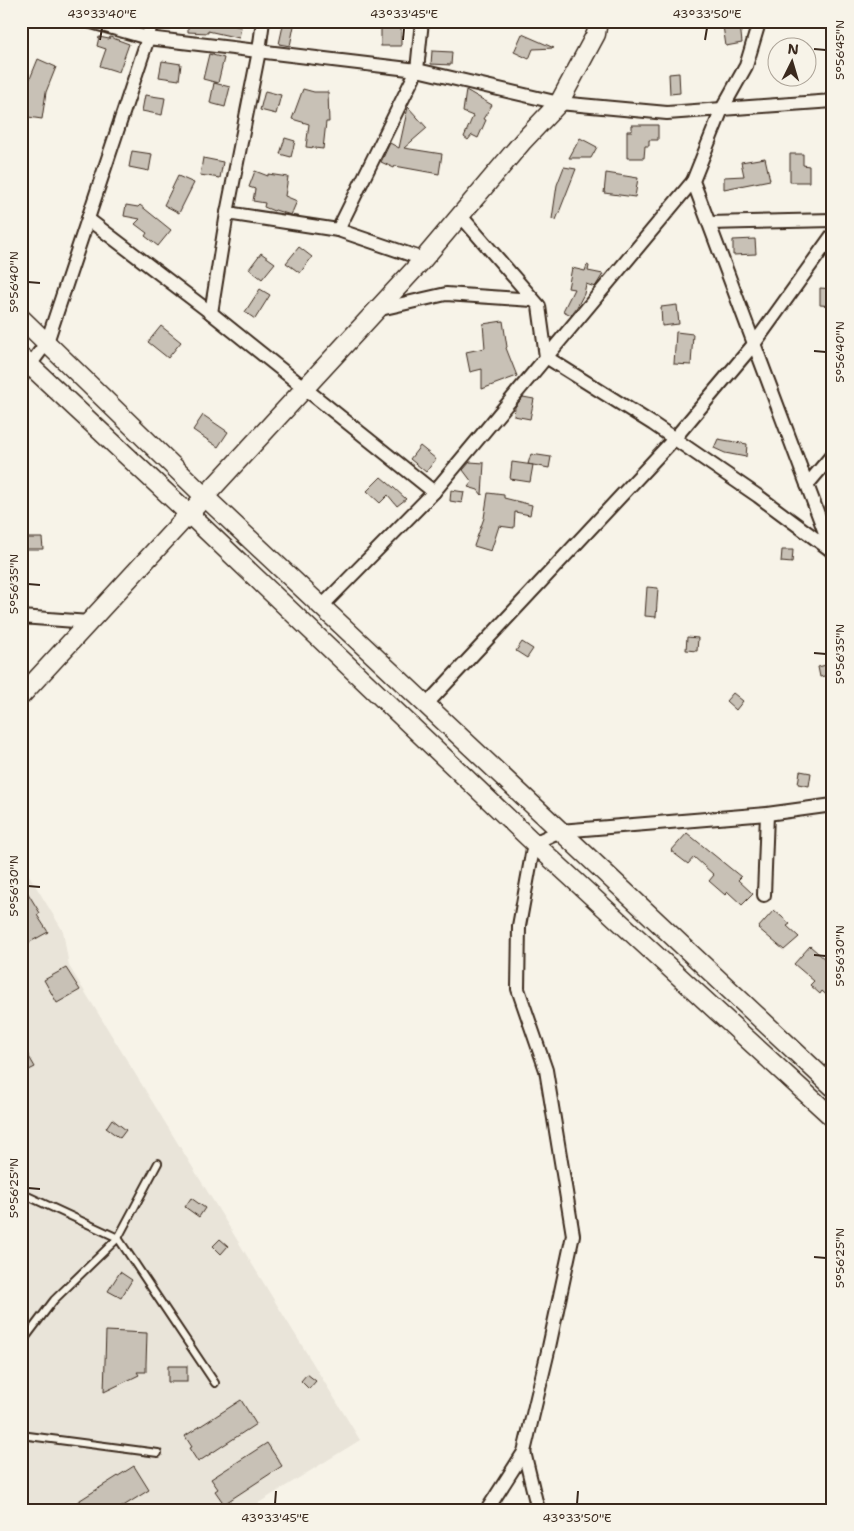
<svg xmlns="http://www.w3.org/2000/svg" width="854" height="1531" viewBox="0 0 854 1531" font-family="'Shantell Sans',sans-serif">
  <rect width="100%" height="100%" fill="#f7f3e8"/>
  <filter id="ink" filterUnits="userSpaceOnUse"><feTurbulence type="fractalNoise" baseFrequency=".02" numOctaves="2"/><feDisplacementMap in="SourceGraphic" scale="10" xChannelSelector="R" yChannelSelector="G"/><feConvolveMatrix kernelMatrix="1 2 1 2 8 2 1 2 1" color-interpolation-filters="sRGB"/></filter>
  <g filter="url(#ink)">
    <polygon fill="#e9e4d9" points="21,862 63,931 69,966 360,1440 247,1510 21,1510"/>
    <g fill="#c8c1b6" stroke="#3b2a1e">
      <polygon points="184,21 232,21 232,25 241,27 239,38 208,31 208,33 188,32 188,27 184,26"/>
      <polygon points="284,21 295,21 290,46 279,44"/>
      <rect x="381" y="21" width="20" height="25"/>
      <polygon points="740,24 742,43 726,46 723,26"/>
      <polygon points="522,34 554,48 533,49 529,59 514,52"/>
      <polygon points="99,37 109,39 110,37 129,44 119,72 100,66 106,49 97,46"/>
      <polygon points="432,51 452,52 451,65 431,64"/>
      <polygon points="209,54 224,58 218,83 203,79"/>
      <polygon points="38,59 56,67 46,92 42,119 21,116 21,85 27,86"/>
      <polygon points="162,61 181,64 179,80 159,77"/>
      <polygon points="679,73 680,93 670,94 669,74"/>
      <polygon points="214,83 230,87 225,107 210,103"/>
      <polygon points="303,89 314,92 328,92 329,122 326,122 323,149 306,147 309,124 292,119"/>
      <polygon points="466,90 492,105 483,119 486,120 478,138 472,135 468,140 464,137 473,116 463,112"/>
      <polygon points="265,91 281,95 276,114 260,110"/>
      <polygon points="145,95 165,98 162,115 142,111"/>
      <polygon points="408,107 427,128 404,148 442,154 439,174 395,166 394,168 381,162 390,143 399,148"/>
      <polygon points="632,125 658,125 658,140 649,140 649,146 645,146 644,158 627,158 627,131 632,131"/>
      <polygon points="285,138 295,141 291,157 280,154"/>
      <polygon points="580,138 597,147 591,158 569,158"/>
      <polygon points="132,151 152,154 149,171 129,167"/>
      <polygon points="790,154 803,154 803,165 809,166 809,182 790,182"/>
      <polygon points="203,158 223,162 220,178 200,175"/>
      <polygon points="765,158 770,180 724,189 724,177 744,176 741,162"/>
      <polygon points="564,167 576,169 556,220 552,219 557,185"/>
      <polygon points="255,171 268,176 268,174 288,177 285,196 297,201 291,215 275,210 274,211 264,207 265,203 253,201 255,189 249,187"/>
      <polygon points="606,173 638,178 635,197 604,193"/>
      <polygon points="178,176 194,183 179,213 164,205"/>
      <polygon points="126,205 138,207 140,205 171,230 158,246 145,236 147,233 135,224 140,219 124,216"/>
      <polygon points="755,239 756,254 733,255 733,240"/>
      <polygon points="299,247 312,257 300,273 286,263"/>
      <polygon points="261,253 275,263 262,279 249,269"/>
      <polygon points="587,265 589,266 588,271 603,274 595,287 586,284 584,294 577,307 571,315 563,311 574,289 568,288 572,268 585,271"/>
      <polygon points="820,288 833,289 833,306 820,305"/>
      <polygon points="260,289 270,295 255,319 245,312"/>
      <polygon points="677,305 679,324 662,326 661,307"/>
      <polygon points="503,321 507,347 506,348 517,376 482,389 482,369 470,372 466,352 485,348 483,324"/>
      <polygon points="161,326 181,342 168,358 148,342"/>
      <polygon points="676,332 693,334 691,365 674,364"/>
      <polygon points="523,397 534,399 530,419 514,416 515,407"/>
      <polygon points="203,415 228,432 218,447 193,430"/>
      <polygon points="718,439 747,444 746,457 725,453 714,448"/>
      <polygon points="420,446 436,459 426,472 410,459"/>
      <polygon points="531,454 551,457 549,468 528,464"/>
      <polygon points="470,462 484,463 482,495 478,490 468,487 472,482 463,470"/>
      <polygon points="512,462 533,465 530,482 510,479"/>
      <polygon points="381,477 394,488 406,499 397,506 388,495 380,503 367,491"/>
      <polygon points="451,490 464,492 462,503 450,501"/>
      <polygon points="488,493 504,495 504,498 532,505 530,515 515,512 514,528 499,526 491,551 474,546 484,518"/>
      <polygon points="24,538 42,538 43,549 22,549"/>
      <polygon points="782,550 793,550 792,563 781,562"/>
      <polygon points="647,587 658,588 656,617 645,616"/>
      <polygon points="687,637 698,638 697,651 686,650"/>
      <polygon points="522,642 533,649 527,658 516,651"/>
      <polygon points="830,664 833,674 820,677 818,667"/>
      <polygon points="733,693 743,701 736,710 726,701"/>
      <polygon points="800,771 811,773 809,786 798,784"/>
      <polygon points="687,833 741,877 738,880 753,894 742,905 728,892 725,895 709,881 714,875 694,857 688,864 671,851"/>
      <polygon points="21,882 40,913 37,915 48,932 21,947"/>
      <polygon points="774,910 790,924 787,926 799,937 784,950 758,928"/>
      <polygon points="810,946 826,960 825,961 833,969 833,1001 822,991 820,994 810,985 814,981 794,964"/>
      <polygon points="66,968 80,990 57,1003 44,980"/>
      <polygon points="21,1043 35,1067 21,1074"/>
      <polygon points="112,1119 126,1130 120,1138 106,1128"/>
      <polygon points="191,1198 205,1208 199,1217 185,1207"/>
      <polygon points="220,1239 228,1246 221,1254 213,1246"/>
      <polygon points="120,1272 132,1280 121,1298 108,1291"/>
      <polygon points="106,1331 147,1333 146,1364 146,1372 137,1372 139,1375 104,1392"/>
      <rect x="168" y="1366" width="19" height="16"/>
      <polygon points="307,1374 316,1381 309,1389 301,1381"/>
      <polygon points="241,1400 256,1424 198,1462 189,1448 192,1447 185,1436"/>
      <polygon points="267,1443 282,1466 224,1504 215,1491 218,1489 211,1479"/>
      <polygon points="134,1466 149,1490 117,1510 83,1510 77,1502"/>
    </g>
    <g fill="none" stroke-linecap="round" stroke-linejoin="round">
      <g stroke="#3b2a1e" stroke-width="10">
        <g id="lane">
          <polyline points="21,1193 118,1238 215,1383"/>
          <polyline points="21,1346 23,1341 54,1300 118,1238 158,1163"/>
          <polyline points="21,1435 158,1453"/>
        </g>
      </g>
      <g stroke="#3b2a1e" stroke-width="16">
        <g id="street">
          <polyline points="88,21 148,38 417,70 559,103 667,113 833,101"/>
          <polyline points="758,21 758,26 746,66 722,109 693,181 833,554"/>
          <polyline points="227,213 338,230 423,259"/>
          <polyline points="460,215 539,306 546,357 653,424 758,496 832,551"/>
          <polyline points="88,219 211,313 434,492 693,181"/>
          <polyline points="709,223 833,220"/>
          <polyline points="338,230 417,70 422,21"/>
          <polyline points="376,310 446,294 533,300"/>
          <polyline points="211,313 227,213 259,51 263,21"/>
          <polyline points="21,377 47,342 148,38 151,21"/>
          <polyline points="807,485 833,454"/>
          <polyline points="321,607 434,492"/>
          <polyline points="21,617 89,622"/>
          <polyline points="426,705 674,439 754,344 833,234"/>
          <polyline points="764,895 767,814"/>
          <polyline points="524,1452 538,1510"/>
          <polyline points="487,1510 524,1452 549,1347 573,1235 546,1070 518,989 519,926 534,843 560,831 767,814 833,805"/>
        </g>
      </g>
      <g stroke="#3b2a1e" stroke-width="21">
        <g id="secondary">
          <polyline points="21,318 205,497 833,1087"/>
          <polyline points="21,357 189,514 534,843 833,1118"/>
          <polyline points="21,696 421,262 523,141 559,103 596,34 598,21"/>
        </g>
      </g>
      <use href="#lane" stroke="#f7f3e8" stroke-width="6"/>
      <use href="#street" stroke="#f7f3e8" stroke-width="12"/>
      <use href="#secondary" stroke="#f7f3e8" stroke-width="18"/>
    </g>
  </g>
  <path fill="none" stroke="#3b2a1e" stroke-width="2" d="M 100,40 L 102,28M 403,40 L 404,28M 705,40 L 707,28M 814,49 L 826,50M 28,282 L 40,283M 814,351 L 826,352M 28,584 L 40,585M 814,653 L 826,654M 28,886 L 40,887M 814,955 L 826,956M 28,1188 L 40,1189M 814,1257 L 826,1258M 275,1504 L 276,1491M 577,1504 L 578,1491"/>
  <rect width="854" height="1531" fill="none" stroke="#f7f3e8" stroke-width="55"/>
  <g transform="translate(792 62) rotate(5)"><circle r="24" fill="#f7f3e8" stroke="#aca397"/>
  <path d="M0-4L9 19L0 12L-9 19Z" fill="#3b2a1e"/>
  <text y="-8" font-size="14" font-weight="bold" text-anchor="middle" fill="#3b2a1e">N</text>
  </g>
  <rect x="28" y="28" width="798" height="1476" fill="none" stroke="#3b2a1e" stroke-width="2"/>
  <g font-size="12" text-anchor="middle" fill="#3b2a1e">
    <text x="102" y="18">43°33'40"E</text>
    <text x="404" y="18">43°33'45"E</text>
    <text x="707" y="18">43°33'50"E</text>
    <text transform="translate(840 50) rotate(-90)" y="4">5°56'45"N</text>
    <text transform="translate(14 282) rotate(-90)" y="4">5°56'40"N</text>
    <text transform="translate(840 352) rotate(-90)" y="4">5°56'40"N</text>
    <text transform="translate(14 584) rotate(-90)" y="4">5°56'35"N</text>
    <text transform="translate(840 654) rotate(-90)" y="4">5°56'35"N</text>
    <text transform="translate(14 886) rotate(-90)" y="4">5°56'30"N</text>
    <text transform="translate(840 956) rotate(-90)" y="4">5°56'30"N</text>
    <text transform="translate(14 1188) rotate(-90)" y="4">5°56'25"N</text>
    <text transform="translate(840 1258) rotate(-90)" y="4">5°56'25"N</text>
    <text x="275" y="1522">43°33'45"E</text>
    <text x="577" y="1522">43°33'50"E</text>
  </g>
</svg>
